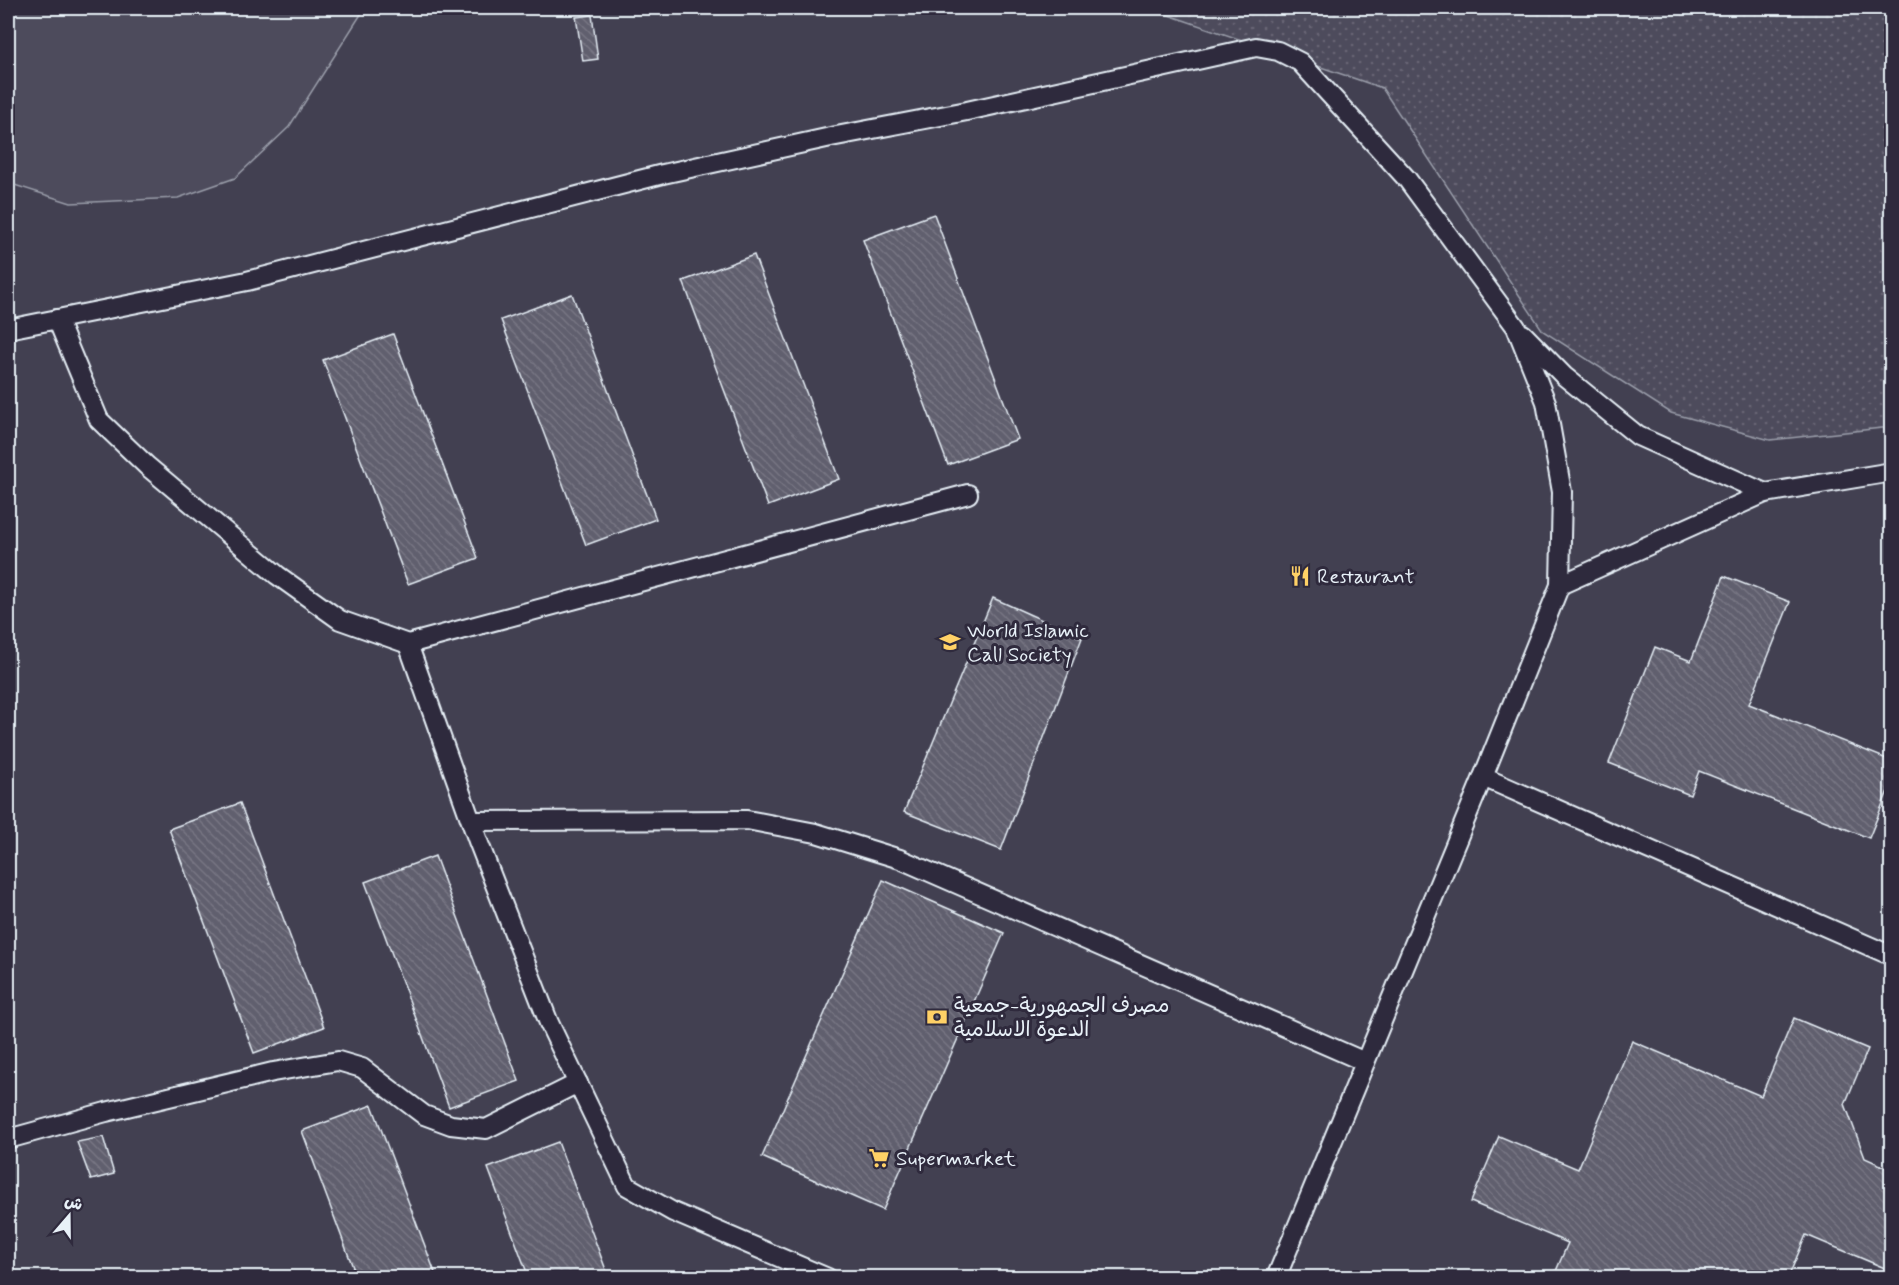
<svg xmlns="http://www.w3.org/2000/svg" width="1899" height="1285" viewBox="0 0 1899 1285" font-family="Mynerve,'Playpen Sans Arabic',sans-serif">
  <defs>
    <pattern id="garden-dots" width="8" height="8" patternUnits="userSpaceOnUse" patternTransform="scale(1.5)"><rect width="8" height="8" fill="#4d4b5c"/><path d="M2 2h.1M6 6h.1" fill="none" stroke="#676574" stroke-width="1.8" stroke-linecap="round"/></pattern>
    <pattern id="building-back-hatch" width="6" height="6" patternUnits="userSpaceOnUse" patternTransform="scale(1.5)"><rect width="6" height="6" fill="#605e6e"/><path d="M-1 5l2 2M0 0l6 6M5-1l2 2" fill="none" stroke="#777683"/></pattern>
  </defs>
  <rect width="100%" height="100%" fill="#363244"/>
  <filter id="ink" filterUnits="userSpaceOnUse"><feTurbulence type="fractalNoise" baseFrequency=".0167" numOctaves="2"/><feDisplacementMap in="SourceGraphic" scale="12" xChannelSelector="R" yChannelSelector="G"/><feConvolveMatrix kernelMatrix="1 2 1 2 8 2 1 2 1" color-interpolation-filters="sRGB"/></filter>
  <g filter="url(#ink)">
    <rect fill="#433f51" x="8" y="8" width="1883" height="1269"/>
    <polygon fill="#4d4b5c" stroke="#9a9eaa" stroke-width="1.5" points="8,8 365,8 289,127 235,178 178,198 71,203 8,183"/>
    <polygon fill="url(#garden-dots)" stroke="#9a9eaa" stroke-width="1.5" points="1148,8 1891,8 1891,427 1770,440 1671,413 1543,331 1382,88"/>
    <g fill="url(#building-back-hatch)" stroke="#e8f1f8" stroke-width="1.5">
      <polygon points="573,8 590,8 591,10 575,13"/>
      <polygon points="592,15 598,59 583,61 576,17"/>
      <polygon points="934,214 1018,439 948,465 863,240"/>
      <polygon points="754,255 839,479 768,506 683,281"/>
      <polygon points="572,294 656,519 586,545 501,320"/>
      <polygon points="393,334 478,558 408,584 323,360"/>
      <polygon points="1724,576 1790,602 1749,704 1892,761 1892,781 1869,838 1699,771 1690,795 1609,763 1655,647 1691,661"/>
      <polygon points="993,598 1082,638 1001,850 904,812"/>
      <polygon points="240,803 324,1027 254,1053 169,829"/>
      <polygon points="435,856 519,1081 449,1107 365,882"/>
      <polygon points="883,880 1004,933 883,1210 762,1157"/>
      <polygon points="1794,1018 1868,1049 1845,1104 1865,1158 1892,1170 1892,1271 1806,1235 1788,1278 1553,1278 1568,1243 1471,1202 1499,1136 1578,1169 1632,1041 1761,1096"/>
      <polygon points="372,1105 437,1278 357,1278 302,1131"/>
      <polygon points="103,1137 114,1174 91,1180 77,1142"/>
      <polygon points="558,1142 609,1278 529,1278 488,1168"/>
    </g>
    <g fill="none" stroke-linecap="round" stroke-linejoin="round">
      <g stroke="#e8f1f8" stroke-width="22">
        <g id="lane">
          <polyline points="57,319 99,420 147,466 277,575 340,620 408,644 968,494"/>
          <polyline points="8,329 247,281 663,174 831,137 967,111 1256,47 1278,51 1300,62 1407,179 1516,327 1546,402 1562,492 1560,585 1483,777 1276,1278"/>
          <polyline points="1523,334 1564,376 1638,436 1765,493"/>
          <polyline points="1560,585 1765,493 1892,472"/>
          <polyline points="408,644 478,841 549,1023 627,1186 673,1212 828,1278"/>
          <polyline points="1483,777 1892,956"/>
          <polyline points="472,821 747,820 816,833 900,859 1365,1062"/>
          <polyline points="8,1139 106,1112 273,1072 338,1061 362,1068 424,1115 451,1125 486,1129 578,1083"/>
        </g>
      </g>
      <use href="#lane" stroke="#2f2a3d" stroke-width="18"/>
    </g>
  </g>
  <defs>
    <g id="restaurant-bare" transform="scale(1.62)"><path d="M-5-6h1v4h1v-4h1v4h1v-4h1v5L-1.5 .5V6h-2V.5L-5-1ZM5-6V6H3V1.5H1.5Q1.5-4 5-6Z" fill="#ffd166" stroke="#2f2a3d" stroke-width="2.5" paint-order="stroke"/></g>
    <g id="university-bare" transform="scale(1.62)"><path d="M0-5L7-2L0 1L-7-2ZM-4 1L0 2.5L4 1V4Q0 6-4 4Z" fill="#ffd166" stroke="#2f2a3d" stroke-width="2.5" paint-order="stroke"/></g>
    <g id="bank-bare" transform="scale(1.62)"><path d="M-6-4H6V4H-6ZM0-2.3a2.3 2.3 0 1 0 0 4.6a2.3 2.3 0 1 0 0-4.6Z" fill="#ffd166" stroke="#2f2a3d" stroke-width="2.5" paint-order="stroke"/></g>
    <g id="supermarket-bare" transform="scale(1.62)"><path d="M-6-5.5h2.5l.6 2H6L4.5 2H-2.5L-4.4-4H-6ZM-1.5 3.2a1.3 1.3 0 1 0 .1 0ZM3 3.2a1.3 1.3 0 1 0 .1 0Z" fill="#ffd166" stroke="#2f2a3d" stroke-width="2.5" paint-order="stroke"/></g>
  </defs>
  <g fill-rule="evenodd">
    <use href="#restaurant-bare" x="1300" y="576"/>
    <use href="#university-bare" x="950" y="642"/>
    <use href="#bank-bare" x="937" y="1017"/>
    <use href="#supermarket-bare" x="879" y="1158"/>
  </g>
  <g text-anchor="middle" stroke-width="6" stroke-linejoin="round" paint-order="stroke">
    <g font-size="21" fill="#e8f1f8" stroke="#2f2a3d" text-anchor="start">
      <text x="1317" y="583">Restaurant</text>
      <text x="967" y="637">World Islamic<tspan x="967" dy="24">Call Society</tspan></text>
      <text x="954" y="1012">مصرف الجمهورية-جمعية<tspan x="954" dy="24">الدعوة الاسلامية</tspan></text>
      <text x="896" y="1165">Supermarket</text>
    </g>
  </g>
  <rect width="1899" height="1285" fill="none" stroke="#2f2a3d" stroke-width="30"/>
  <rect x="15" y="15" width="1869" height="1255" fill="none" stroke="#e8f1f8" stroke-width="2" filter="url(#ink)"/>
  <g transform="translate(69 1216) rotate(20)" stroke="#2f2a3d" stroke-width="4.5" paint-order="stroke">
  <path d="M0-4.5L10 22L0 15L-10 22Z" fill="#e8f1f8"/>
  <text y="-9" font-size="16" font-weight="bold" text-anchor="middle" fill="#e8f1f8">ش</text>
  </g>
</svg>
